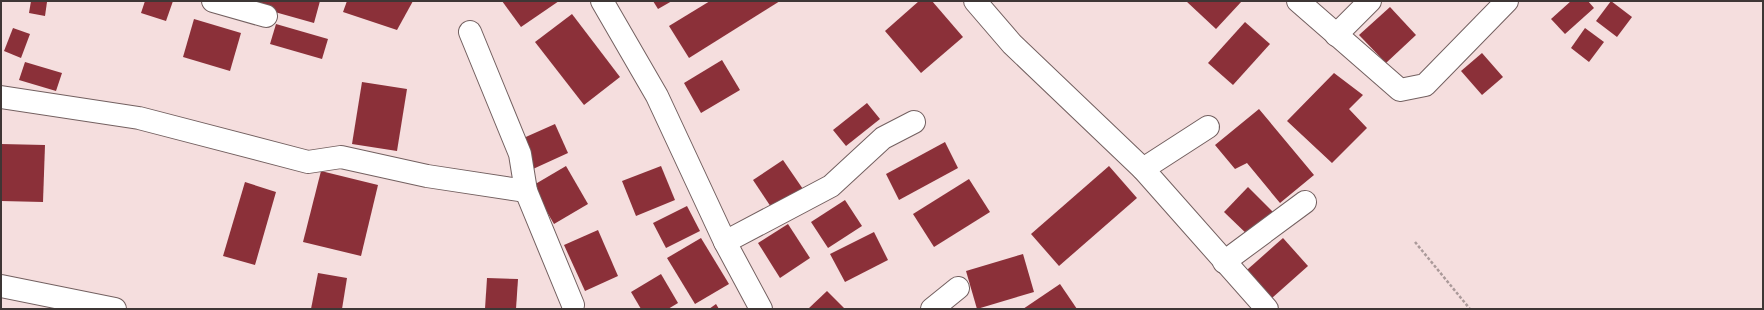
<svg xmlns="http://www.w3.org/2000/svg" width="1764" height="310" viewBox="0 0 1764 310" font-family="'Space Grotesk',sans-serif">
  <rect width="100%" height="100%" fill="#f5dede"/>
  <g fill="#8b3039">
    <polygon points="31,1 47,2 45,16 29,13"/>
    <polygon points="145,1 173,1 166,21 141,13"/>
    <polygon points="258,1 320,1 314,23 257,7"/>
    <polygon points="347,1 413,1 397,30 343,12"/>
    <polygon points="502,1 559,1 521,27"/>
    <polygon points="653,1 672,1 658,9"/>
    <polygon points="710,1 780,1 689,58 669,26"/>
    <polygon points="919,1 932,1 963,37 921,73 885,31"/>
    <polygon points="1186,1 1242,1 1216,29"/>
    <polygon points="1571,1 1588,1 1594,8 1565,34 1551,19"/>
    <polygon points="1611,1 1632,17 1617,37 1596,21"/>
    <polygon points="1390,7 1416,35 1386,63 1359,35"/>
    <polygon points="572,14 620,77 584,105 535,42"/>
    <polygon points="194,19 241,33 230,71 183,57"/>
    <polygon points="1245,22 1270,44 1233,85 1208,63"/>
    <polygon points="276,24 328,39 322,59 270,44"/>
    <polygon points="13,28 30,34 21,58 4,51"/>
    <polygon points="1585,28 1604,42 1589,62 1571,48"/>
    <polygon points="1482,53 1503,77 1482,95 1461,71"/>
    <polygon points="722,60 740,90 701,113 684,83"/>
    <polygon points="25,62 62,73 56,91 19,80"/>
    <polygon points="1334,73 1363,95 1349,109 1367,128 1332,163 1287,121"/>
    <polygon points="362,82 407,89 397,151 352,144"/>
    <polygon points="867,103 880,119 846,146 833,130"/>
    <polygon points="1259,109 1314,175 1280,203 1247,163 1235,169 1215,145"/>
    <polygon points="555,124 568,153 533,169 519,140"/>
    <polygon points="945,142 958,168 899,200 886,174"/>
    <polygon points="1,144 45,145 43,202 1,201"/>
    <polygon points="783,160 805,192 775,213 753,180"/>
    <polygon points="566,166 588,204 554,224 532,186"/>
    <polygon points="661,166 675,200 636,216 622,181"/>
    <polygon points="1109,166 1137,198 1059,266 1031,234"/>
    <polygon points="321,171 378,185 361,256 303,242"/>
    <polygon points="969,179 990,212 934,247 913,214"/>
    <polygon points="245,182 276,192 255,265 223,256"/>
    <polygon points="1248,187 1275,214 1251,238 1224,212"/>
    <polygon points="845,200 862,226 828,248 811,222"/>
    <polygon points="687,206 700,231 666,248 653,223"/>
    <polygon points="788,224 810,258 780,278 758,243"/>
    <polygon points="598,230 618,276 585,291 564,245"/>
    <polygon points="874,232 888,260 845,282 830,254"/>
    <polygon points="701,238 729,284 695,304 667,258"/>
    <polygon points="1283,238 1308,266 1264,305 1239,277"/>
    <polygon points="1023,254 1034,292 977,309 966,271"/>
    <polygon points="318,273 347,278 342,309 311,309"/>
    <polygon points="661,274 678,303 668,309 641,309 631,292"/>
    <polygon points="487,278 518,279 516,309 485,309"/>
    <polygon points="1060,284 1077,309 1023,309"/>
    <polygon points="827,291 845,309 808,309"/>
    <polygon points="716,304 719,309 709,309"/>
  </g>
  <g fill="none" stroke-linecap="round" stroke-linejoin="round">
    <g stroke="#736060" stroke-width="24">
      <g id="minor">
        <polyline points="213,1 266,16"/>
        <polyline points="602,1 657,96 725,242 761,309"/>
        <polyline points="975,1 1012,44 1143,169 1267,309"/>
        <polyline points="1298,1 1400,90 1425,85 1507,1"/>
        <polyline points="470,32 520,154 526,191 573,305"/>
        <polyline points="1336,35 1370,1"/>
        <polyline points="1,97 139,118 308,162 341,157 427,176 526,191"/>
        <polyline points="1143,169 1208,127"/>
        <polyline points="725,242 831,186 883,138 914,122"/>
        <polyline points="1224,262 1305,202"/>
        <polyline points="1,286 115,309"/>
        <polyline points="932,309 958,288"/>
      </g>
    </g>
    <polyline stroke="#ab9a9a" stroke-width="2.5" stroke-dasharray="3 2" stroke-linecap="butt" points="1415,242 1470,309"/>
    <use href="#minor" stroke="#fff" stroke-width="22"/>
  </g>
  <rect width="1764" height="310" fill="none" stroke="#3e3635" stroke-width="4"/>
</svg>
